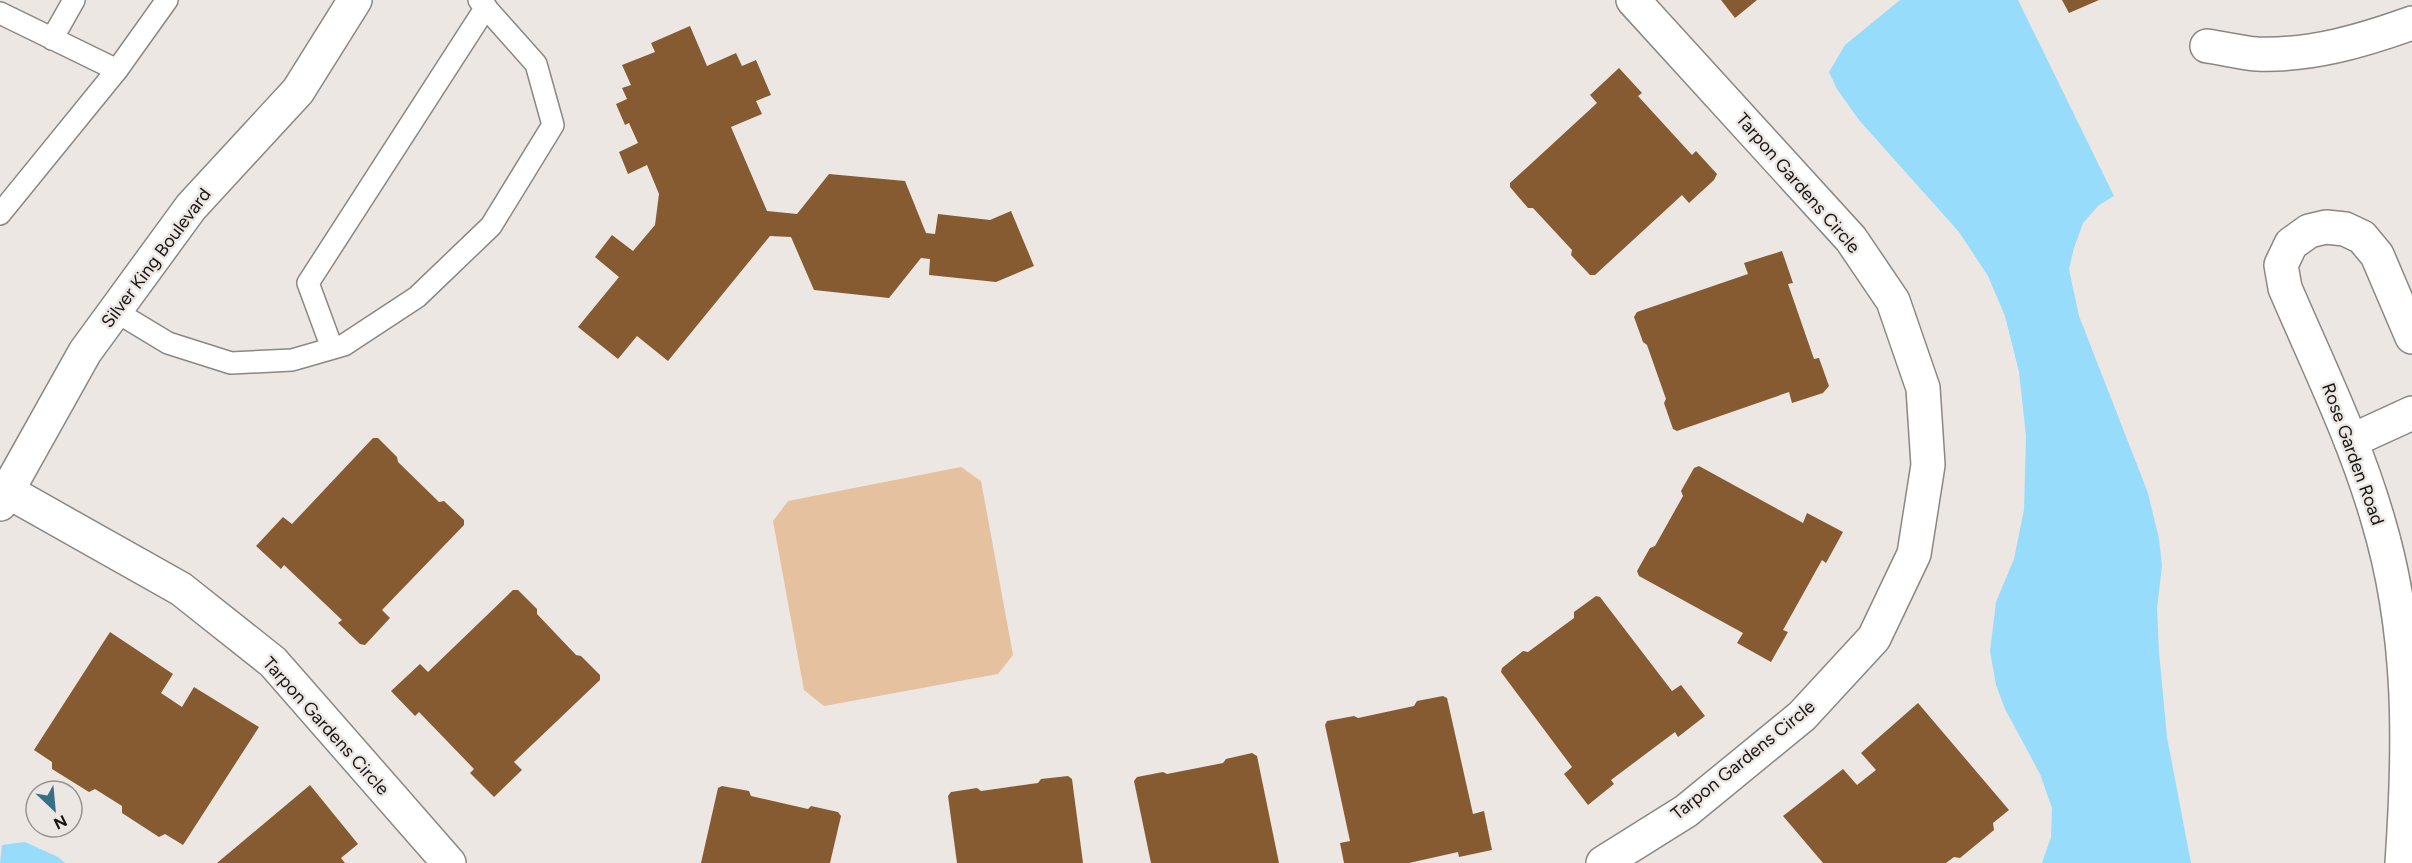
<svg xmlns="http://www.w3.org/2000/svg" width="2412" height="863" viewBox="0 0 2412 863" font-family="Figtree,sans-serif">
  <rect width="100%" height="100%" fill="#ece7e3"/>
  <polygon fill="#e5c1a0" points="961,467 981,481 1013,655 998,674 824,706 804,690 773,521 788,501"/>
  <g fill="#98dcfb">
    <polygon points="1900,0 2018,0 2114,196 2099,205 2083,223 2074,248 2069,269 2079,316 2148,493 2159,539 2162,566 2157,608 2159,652 2167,737 2191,863 2042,863 2051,837 2052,808 2040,774 2005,709 1996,685 1990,651 1996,602 2014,559 2024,510 2026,436 2019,372 2005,316 1988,276 1959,232 1859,120 1837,89 1829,72 1845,45"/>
    <polygon points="25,842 58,857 65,863 0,863 2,845"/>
  </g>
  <g fill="#865b32">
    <polygon points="1721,0 1757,0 1735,18"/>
    <polygon points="2062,0 2099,0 2069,13"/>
    <polygon points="690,26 707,66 736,53 742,66 756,60 771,95 756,101 762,114 731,127 767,211 797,214 829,174 905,181 926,233 935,234 938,214 990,220 1011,211 1034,266 996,282 929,275 930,259 921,258 889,298 814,290 791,237 770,236 668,361 637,336 618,359 578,327 619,277 595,257 612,235 633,251 655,225 659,194 647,165 628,174 619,152 638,143 629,123 625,125 616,104 627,99 622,88 631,85 622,65 655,52 651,43"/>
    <polygon points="1619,68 1642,93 1638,96 1692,155 1696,151 1717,174 1714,180 1689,203 1682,195 1595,275 1590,275 1571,255 1572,250 1533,208 1528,208 1510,187 1510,183 1597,103 1590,95"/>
    <polygon points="1782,251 1793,283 1788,284 1814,359 1819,358 1829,386 1823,393 1792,403 1789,392 1677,431 1673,429 1664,403 1666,399 1647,345 1643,342 1634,317 1637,312 1748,274 1744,263"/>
    <polygon points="373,438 378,438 397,457 398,462 439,502 444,501 464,520 464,525 382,610 390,618 365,645 360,644 338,623 342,620 284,565 281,569 256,546 283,517 292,524"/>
    <polygon points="1699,466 1803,523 1807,513 1843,532 1826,563 1822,560 1783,630 1788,632 1771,662 1737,643 1743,633 1639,576 1637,571 1650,548 1655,546 1683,496 1681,491 1694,468"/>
    <polygon points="513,590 518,590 537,609 537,614 576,655 581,656 600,675 600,680 514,762 522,770 494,797 470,773 474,769 419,712 415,716 391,691 420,664 428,672"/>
    <polygon points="1596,596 1600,597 1672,691 1681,685 1705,716 1678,737 1675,732 1611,780 1614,784 1588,805 1564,774 1572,767 1501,672 1502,668 1523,651 1528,652 1574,618 1574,612"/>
    <polygon points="110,632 173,674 161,693 182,707 194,687 259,727 183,845 165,834 159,837 122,813 122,806 95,789 89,792 52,769 52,762 34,750"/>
    <polygon points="1443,696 1447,698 1473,814 1484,811 1492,850 1459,857 1458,852 1409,863 1344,863 1340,843 1350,841 1325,725 1327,721 1354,716 1358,718 1414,706 1417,701"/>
    <polygon points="1918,703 2009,810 1993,823 1994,830 1960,858 1954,857 1946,863 1823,863 1783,816 1843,769 1857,785 1876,770 1861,753"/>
    <polygon points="1252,753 1257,756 1279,863 1151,863 1134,781 1137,777 1163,772 1167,774 1223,763 1226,759"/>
    <polygon points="1068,776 1072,779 1083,863 957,863 948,796 951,792 977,788 981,791 1038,783 1041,779"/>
    <polygon points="310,785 358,844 341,858 345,863 217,863"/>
    <polygon points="722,786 749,791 751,796 808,809 811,806 838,812 841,816 830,863 701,863 718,788"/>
  </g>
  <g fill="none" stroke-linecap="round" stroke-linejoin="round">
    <g stroke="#8b8783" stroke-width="24">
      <g id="lane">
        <polyline points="0,13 117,70"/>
        <polyline points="52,39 74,0"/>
        <polyline points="0,214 117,70 167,0"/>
        <polyline points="115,311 168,343 231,363 292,360 344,345 417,297 491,226 553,125 536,64 479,0"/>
        <polyline points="332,348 308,283 486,7"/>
      </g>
    </g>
    <g stroke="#8b8783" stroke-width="36">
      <g id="street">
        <path d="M 2207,46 C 2223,48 2241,53 2257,54 C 2311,56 2362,41 2412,23"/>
        <polyline points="2351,441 2412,413"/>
        <polyline points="7,491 181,589 273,662 449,863"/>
        <polyline points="0,504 85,352 191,207 298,91 355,0"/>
        <polyline points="1603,863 1686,811 1802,716 1874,638 1914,554 1928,465 1923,388 1893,301 1851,239 1633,0"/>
      </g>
    </g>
    <g stroke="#8b8783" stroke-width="36">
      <path id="secondary" d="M 2402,863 C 2410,747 2412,633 2378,520 C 2355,440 2318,365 2285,288 L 2281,265 L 2291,244 L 2309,231 L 2326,227 L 2345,229 L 2362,237 L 2377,255 L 2412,337"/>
    </g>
    <use href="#lane" stroke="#fff" stroke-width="21"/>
    <use href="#street" stroke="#fff" stroke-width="33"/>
    <use href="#secondary" stroke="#fff" stroke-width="33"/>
  </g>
  <g text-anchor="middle" stroke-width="5" stroke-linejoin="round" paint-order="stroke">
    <g font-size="18" fill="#171514" stroke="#ece7e3">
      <text transform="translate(1798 183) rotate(49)" y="6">Tarpon Gardens Circle</text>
      <text transform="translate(156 258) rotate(-53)" y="6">Silver King Boulevard</text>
      <text transform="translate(2353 454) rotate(70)" y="6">Rose Garden Road</text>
      <text transform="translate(326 726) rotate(48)" y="6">Tarpon Gardens Circle</text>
      <text transform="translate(1743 760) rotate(-39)" y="6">Tarpon Gardens Circle</text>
    </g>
  </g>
  <g transform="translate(54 809) rotate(154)"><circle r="28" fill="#ece7e3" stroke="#979390" stroke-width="1.5"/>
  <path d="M0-4.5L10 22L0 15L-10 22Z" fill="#357088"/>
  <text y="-9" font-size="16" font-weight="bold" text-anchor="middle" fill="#171514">N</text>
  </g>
</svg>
